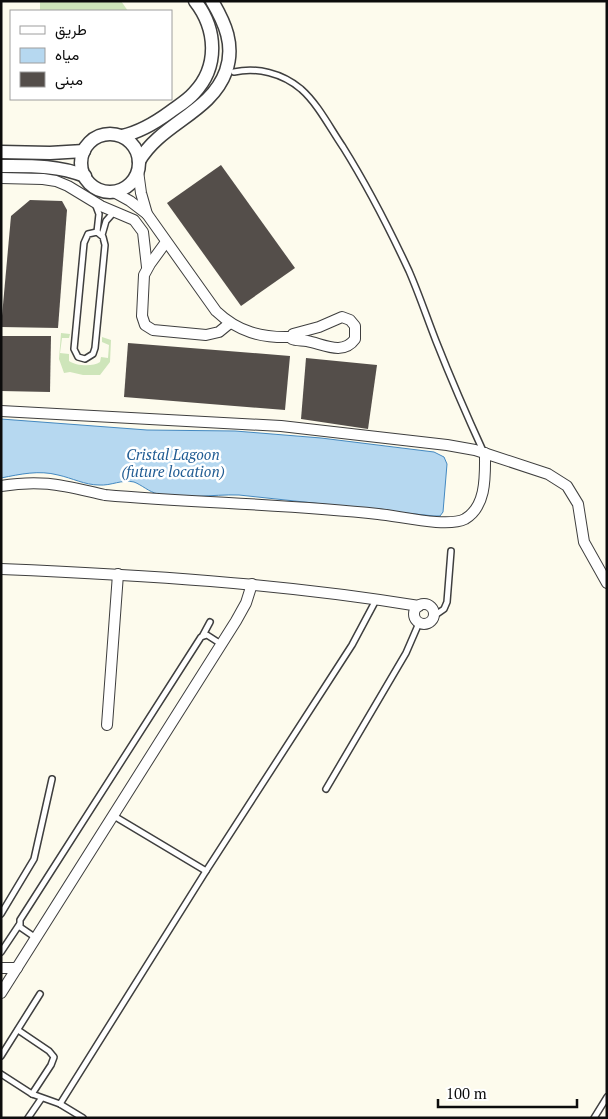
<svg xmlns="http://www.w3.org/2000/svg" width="608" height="1119" viewBox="0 0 608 1119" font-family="'PT Serif',Vazirmatn,serif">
  <rect width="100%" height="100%" fill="#fdfbed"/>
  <g fill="#cee5ba">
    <polygon points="40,1 121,1 128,11 40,11"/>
    <path d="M 61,333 L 70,334 L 69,338 L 62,338 L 60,353 L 69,354 L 69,361 C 76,366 93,367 100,362 L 101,357 L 108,358 L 109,345 L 102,342 L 102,337 L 111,340 L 110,362 L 100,375 L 83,375 L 70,372 L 64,373 L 59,359 Z"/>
  </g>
  <path fill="#b6d8f0" stroke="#4489c1" d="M 1,419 L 147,430 L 235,431 L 321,438 L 434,452 L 444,457 L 447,464 L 443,512 L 440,516 L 434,516 L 239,495 C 212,494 183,500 158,494 C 149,492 142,485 134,482 C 122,479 111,486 99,485 C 85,485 72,478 58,475 C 39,470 21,474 1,478 Z"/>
  <g fill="#544e4a">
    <polygon points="221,165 295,268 241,306 167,203"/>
    <polygon points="30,200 62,201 67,210 58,328 1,327 11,216"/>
    <polygon points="1,336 51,336 50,392 1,391"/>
    <polygon points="128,343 290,356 285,410 124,397"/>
    <polygon points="306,358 377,365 368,429 301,419"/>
  </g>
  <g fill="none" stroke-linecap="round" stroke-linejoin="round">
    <g stroke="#3f3f3f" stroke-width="8">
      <g id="service">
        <path d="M 234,72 C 257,67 282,73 301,89 C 318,104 330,128 343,147 C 368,187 389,228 409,271 C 419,294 427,318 436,341 C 451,379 467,416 484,453"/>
        <polyline points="96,206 99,214 97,232"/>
        <polygon points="97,232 103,237 105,245 95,348 93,354 85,359 78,357 74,349 84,243 88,234"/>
        <polyline points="102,235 106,221 114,212"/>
        <polyline points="434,616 444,609 447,602 451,551"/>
        <polyline points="203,635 210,622"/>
        <polyline points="326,789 406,653 419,623"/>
        <polyline points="114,816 206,871"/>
        <polyline points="1,914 34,859 52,779"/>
        <polyline points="36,938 20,927 20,920 201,637 207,635 221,644"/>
        <polyline points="1,952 19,925"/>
        <polyline points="18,1030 49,1051 54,1057 51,1065 32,1094"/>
        <polyline points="1,1056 40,994"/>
        <polyline points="1,1074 32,1094 60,1104 83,1118"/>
        <polyline points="60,1104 206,871 352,645 376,600"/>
        <polyline points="28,1118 41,1099"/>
        <polyline points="594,1118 607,1097"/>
      </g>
    </g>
    <g stroke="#3f3f3f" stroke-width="12">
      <g id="minor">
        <path d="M 138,171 L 141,193 L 147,214 L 216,311 C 238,332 262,338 291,337"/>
        <polyline points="1,178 43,179 56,181 68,186 101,206 134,220 143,232 147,267"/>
        <polyline points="112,191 130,201 147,214"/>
        <polyline points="166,242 150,264 144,275 142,316 145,325 153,330 206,335 219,332 230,323"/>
        <path d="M 342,317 L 350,320 L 355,326 L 355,339 C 343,356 323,344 307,341 C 302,340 296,341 292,339 L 293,334 L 319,327 Z"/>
        <polyline points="1,411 281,426 447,445 475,450 548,474 567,486 578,504 584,542 607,583"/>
        <path d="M 1,486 C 44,479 64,486 105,495 C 196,503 287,504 378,514 C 400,516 447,528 465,519 C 487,506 485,475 485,453"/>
        <path d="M 1,569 C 141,575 280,583 419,606"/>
        <circle cx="424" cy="614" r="10"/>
        <polyline points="107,725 118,574"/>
        <polyline points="1,968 17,968"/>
        <polyline points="1,993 236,621 246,603 252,584"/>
      </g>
    </g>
    <g stroke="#3f3f3f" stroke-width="15">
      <g id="tertiary">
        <circle cx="110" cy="163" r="29"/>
        <path d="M 122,136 C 140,132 155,123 170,112 C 178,106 187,101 194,93 C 219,67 217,29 195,1"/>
        <polyline points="1,152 50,153 84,151"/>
        <path d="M 139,161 C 161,123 211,113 226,71 C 235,45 225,23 212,1"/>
        <path d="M 1,166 C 30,166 58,165 85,176"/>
      </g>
    </g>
    <use href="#service" stroke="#fff" stroke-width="5"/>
    <use href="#minor" stroke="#fff" stroke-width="10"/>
    <use href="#tertiary" stroke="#fff" stroke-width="12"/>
  </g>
  <g text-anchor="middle" stroke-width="5" stroke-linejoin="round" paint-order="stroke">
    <g font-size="15" font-style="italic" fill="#215c93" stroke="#fff">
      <text x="173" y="460">Cristal Lagoon<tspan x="173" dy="17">(future location)</tspan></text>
    </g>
  </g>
  <rect width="608" height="1119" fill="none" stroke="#0c0c0c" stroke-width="5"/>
  <rect x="10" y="10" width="162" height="90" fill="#ffffff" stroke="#9e9e9e"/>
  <rect x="20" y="26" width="25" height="8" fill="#ffffff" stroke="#9e9e9e"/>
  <text x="55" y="35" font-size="15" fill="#0c0c0c">طريق</text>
  <rect x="20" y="48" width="25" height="15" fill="#b6d8f0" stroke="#9e9e9e"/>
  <text x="55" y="60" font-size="15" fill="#0c0c0c">مياه</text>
  <rect x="20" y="72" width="25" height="15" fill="#544e4a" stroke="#9e9e9e"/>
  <text x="55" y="85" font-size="15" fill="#0c0c0c">مبنى</text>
  <path d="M438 1099v8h139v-8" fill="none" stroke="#0c0c0c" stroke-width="2.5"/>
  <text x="446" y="1099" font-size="15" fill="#0c0c0c" stroke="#ffffff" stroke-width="4" paint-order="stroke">100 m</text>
</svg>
